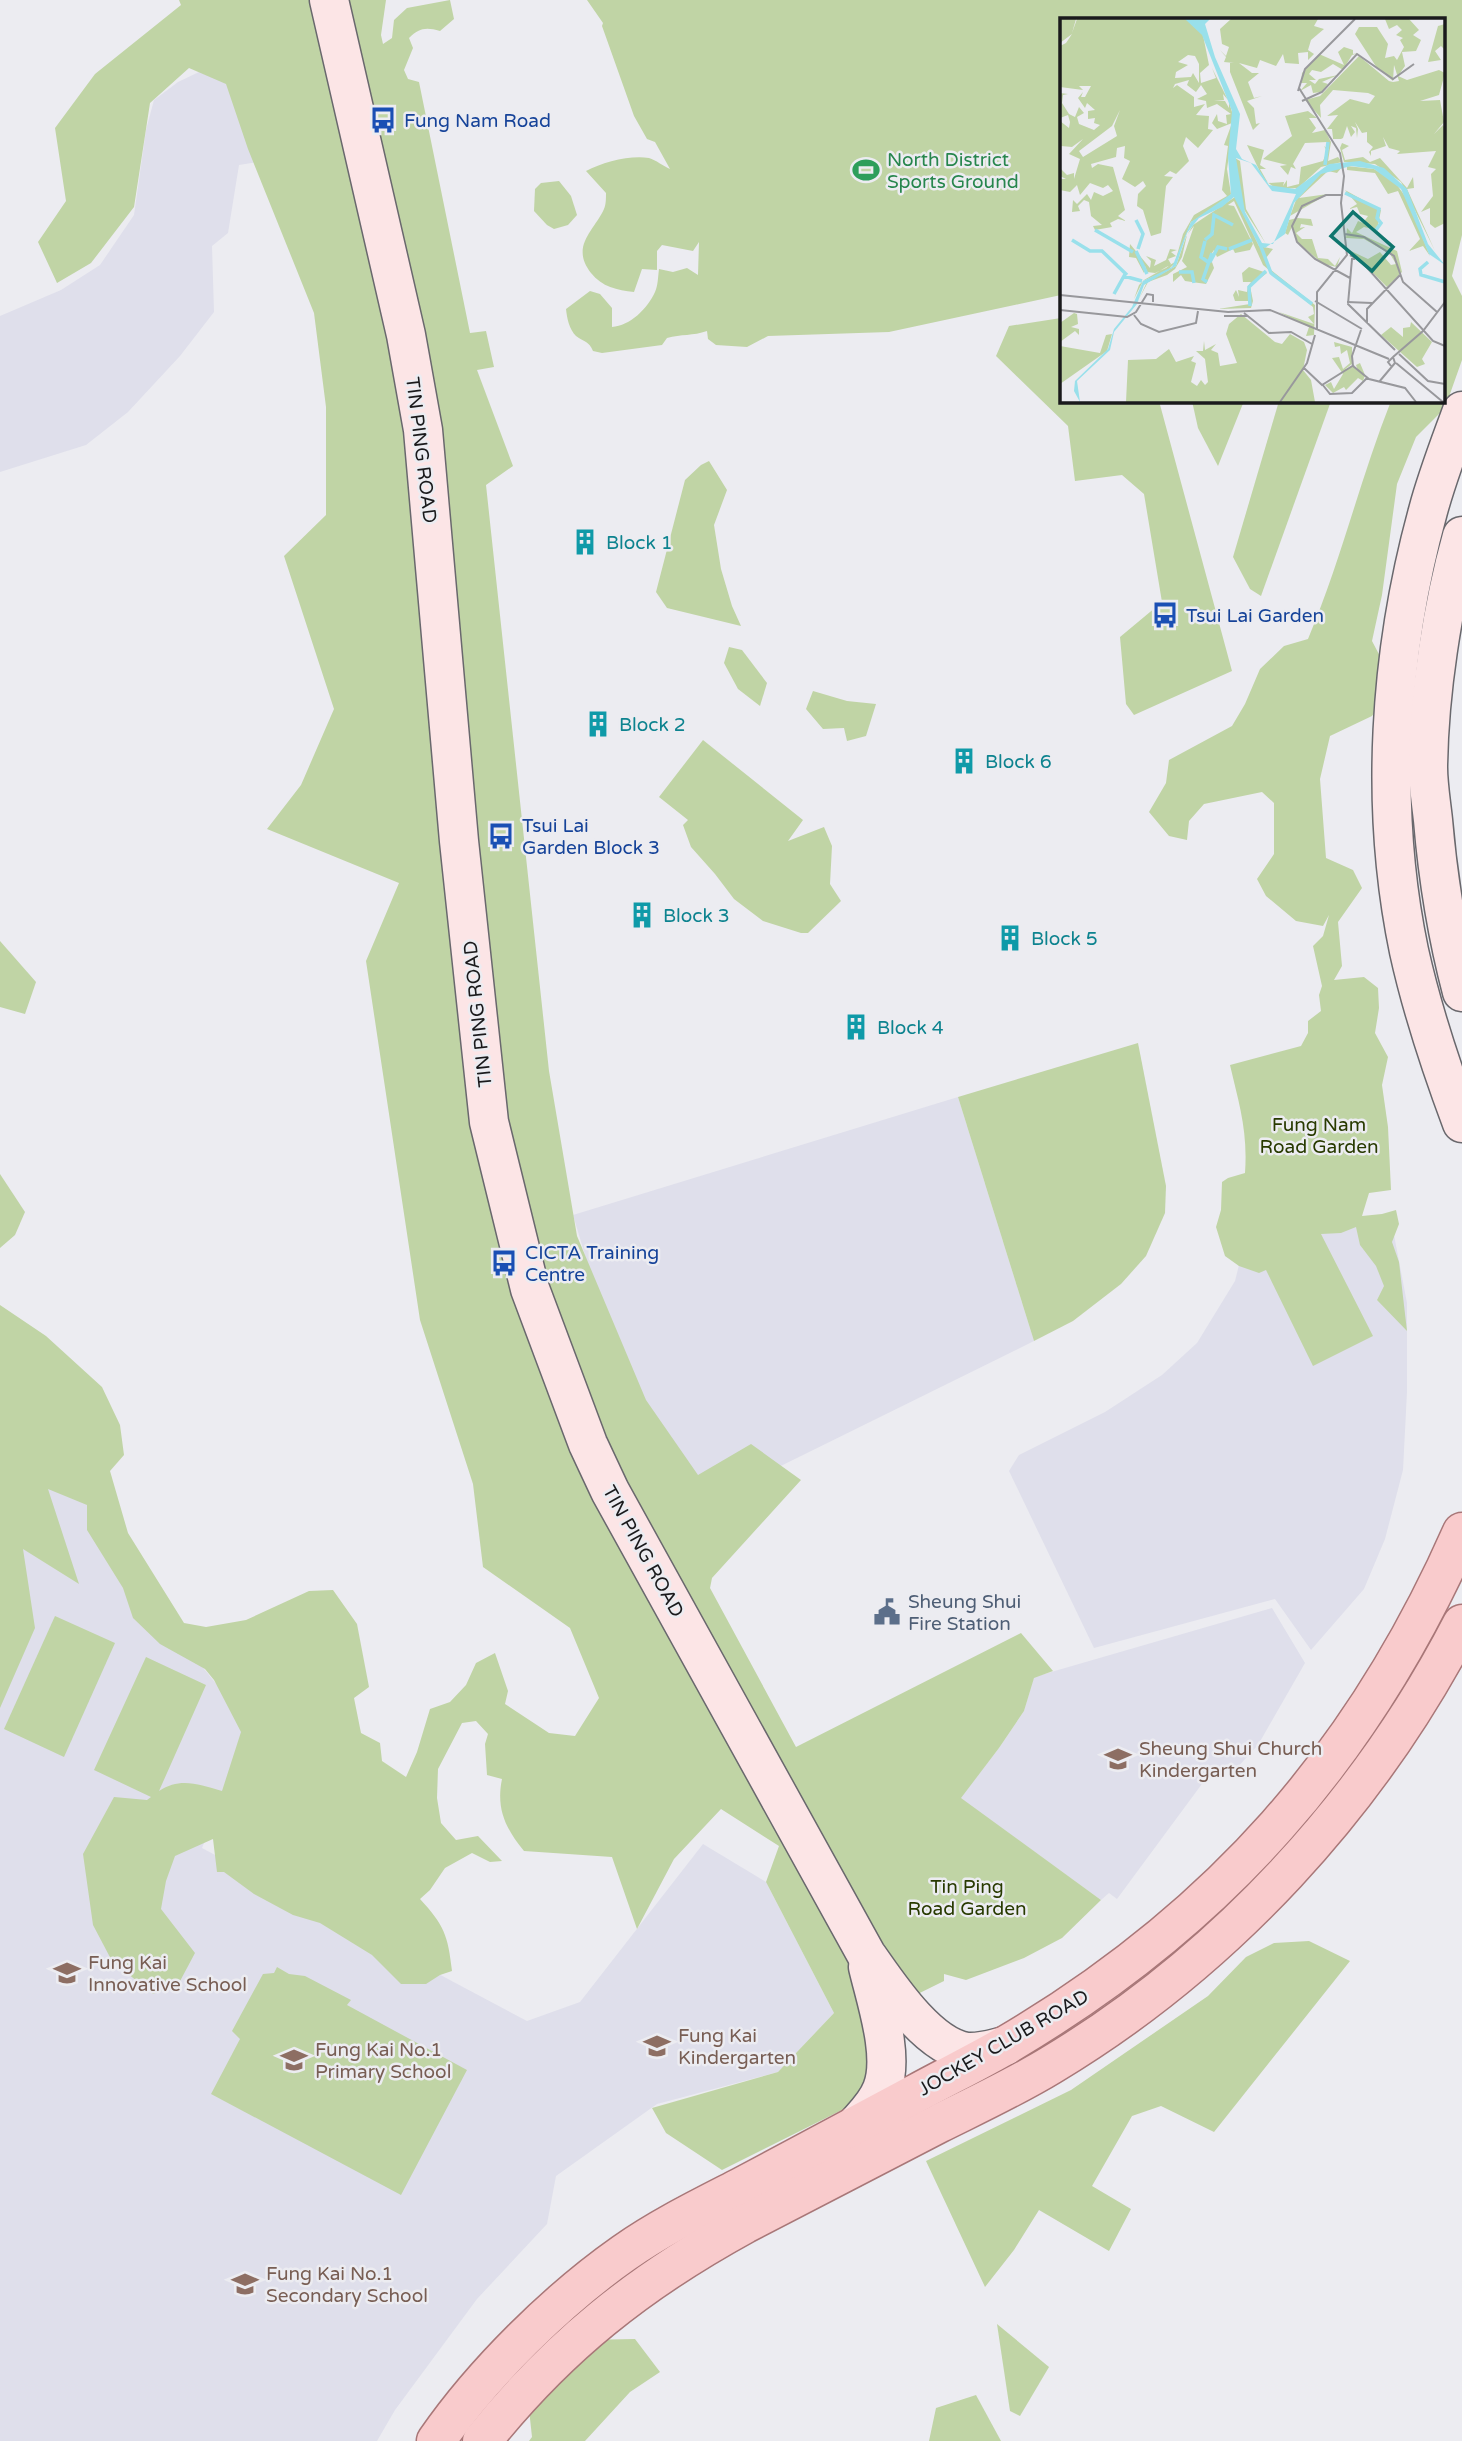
<svg xmlns="http://www.w3.org/2000/svg" width="1462" height="2441" viewBox="0 0 1462 2441" font-family="'Varela Round',sans-serif">
  <rect width="100%" height="100%" fill="#ececf1"/>
  <g fill="#dfdfeb">
    <polygon points="220,62 264,161 239,165 228,233 212,246 214,312 180,356 128,412 86,445 0,472 0,316 61,290 100,265 134,215 146,130 154,100 178,82"/>
    <polygon points="958,1097 1034,1341 710,1501 624,1386 573,1215"/>
    <polygon points="1390,1214 1407,1303 1407,1392 1403,1470 1385,1539 1364,1589 1311,1650 1275,1599 1094,1648 1009,1471 1019,1455 1105,1412 1162,1375 1197,1343 1235,1281 1248,1229"/>
    <polygon points="0,1317 146,1597 251,1727 202,1848 527,2021 580,2002 703,1844 766,1882 834,2013 778,2072 657,2104 556,2176 547,2224 477,2299 395,2410 377,2441 0,2441"/>
    <polygon points="1272,1608 1305,1663 1258,1745 1235,1770 1222,1770 1210,1773 1117,1899 1109,1893 1101,1900 960,1798 999,1748 1024,1711 1034,1677"/>
  </g>
  <g fill="#c0d4a5">
    <path d="M 179,0 L 386,0 L 381,35 L 383,44 L 392,38 L 394,20 L 407,8 L 450,0 L 454,19 L 440,31 C 426,27 419,28 409,38 L 413,48 L 404,70 L 408,79 L 419,82 L 470,333 L 486,331 L 494,367 L 477,370 L 513,466 L 486,485 L 549,1071 L 577,1236 L 646,1400 L 698,1475 L 751,1444 L 801,1480 L 712,1578 L 710,1588 L 796,1747 L 1021,1633 L 1053,1671 L 1034,1678 L 1024,1711 L 999,1748 L 961,1798 L 1101,1900 L 1062,1938 L 1024,1958 L 966,1980 L 944,1974 L 944,1981 L 867,2019 L 895,2059 L 866,2098 L 722,2170 L 666,2133 L 652,2108 L 778,2072 L 834,2013 L 766,1882 L 779,1846 L 721,1809 L 674,1859 L 637,1929 L 612,1857 L 524,1851 C 505,1828 496,1808 502,1779 L 487,1775 L 485,1744 L 488,1734 L 476,1721 L 462,1723 L 438,1769 L 437,1798 L 441,1823 L 456,1840 L 478,1836 L 502,1861 L 490,1862 L 472,1853 L 445,1868 L 430,1890 L 420,1899 C 444,1925 448,1935 452,1971 L 440,1975 L 426,1984 L 401,1984 L 372,1955 L 320,1923 L 293,1915 L 254,1894 L 224,1872 L 217,1872 L 213,1839 L 175,1856 L 166,1881 L 161,1909 L 195,1953 L 179,1983 L 153,1994 L 112,1961 L 93,1925 L 83,1854 L 114,1797 L 147,1800 L 151,1797 L 94,1770 L 146,1657 L 206,1685 L 159,1791 C 180,1777 198,1784 222,1791 L 241,1732 L 214,1680 L 205,1669 L 160,1644 L 133,1618 L 123,1588 L 87,1530 L 87,1505 L 48,1489 L 79,1584 L 23,1549 L 35,1628 L 0,1708 L 0,1305 L 46,1336 L 102,1387 L 120,1425 L 124,1455 L 110,1471 L 128,1533 L 184,1623 L 206,1627 L 246,1620 L 309,1591 L 333,1590 L 357,1624 L 369,1687 L 354,1698 L 361,1733 L 380,1743 L 382,1761 L 406,1777 L 417,1752 L 430,1709 L 450,1702 L 466,1685 L 476,1663 L 495,1653 L 508,1691 L 505,1704 L 549,1733 L 575,1736 L 599,1698 L 570,1628 L 483,1567 L 473,1484 L 420,1320 L 366,961 L 399,883 L 267,829 L 301,785 L 334,709 L 284,556 L 326,515 L 326,407 L 314,313 L 248,149 L 226,84 L 189,68 L 150,103 L 134,207 L 91,263 L 57,283 L 38,242 L 66,201 L 55,128 L 95,74 L 181,5 Z"/>
    <path d="M 587,0 L 1462,0 L 1462,235 L 1452,276 L 1462,296 L 1462,360 L 1445,408 L 1416,437 L 1397,484 L 1382,595 L 1372,641 L 1382,660 L 1383,701 L 1372,716 L 1330,736 L 1320,779 L 1326,858 L 1353,870 L 1362,888 L 1338,922 L 1342,966 L 1334,980 L 1364,977 L 1378,988 L 1379,1008 L 1375,1033 L 1388,1057 L 1382,1085 L 1388,1127 L 1391,1190 L 1369,1193 L 1362,1216 L 1382,1214 L 1396,1210 L 1399,1224 L 1392,1242 L 1399,1262 L 1407,1331 L 1377,1300 L 1384,1286 L 1376,1266 L 1360,1245 L 1356,1227 L 1341,1233 L 1321,1234 L 1373,1336 L 1313,1366 L 1266,1270 L 1259,1273 L 1239,1266 L 1225,1256 L 1216,1227 L 1221,1210 L 1222,1182 L 1228,1178 L 1245,1173 C 1248,1131 1239,1104 1230,1065 L 1301,1046 L 1308,1033 L 1308,1021 L 1321,1011 L 1319,995 L 1322,986 L 1313,946 L 1323,936 L 1329,915 L 1323,926 L 1296,921 L 1266,896 L 1257,879 L 1274,854 L 1274,803 L 1262,792 L 1204,804 L 1189,821 L 1187,840 L 1169,836 L 1149,812 L 1166,783 L 1169,760 L 1232,726 L 1245,704 L 1260,669 L 1284,646 L 1308,639 C 1341,561 1360,479 1391,401 L 1443,401 L 1443,19 L 1061,19 L 1061,295 L 889,332 L 768,336 L 747,347 L 716,345 L 708,339 L 707,331 C 693,336 681,334 667,338 L 662,345 L 602,353 L 593,351 C 589,341 584,342 576,336 C 569,329 567,318 566,309 L 590,291 L 600,294 L 612,308 L 612,327 C 630,326 648,308 655,292 C 658,286 658,276 659,269 L 673,272 L 687,268 L 698,275 L 699,242 L 693,251 L 662,245 L 657,251 L 657,270 L 642,269 L 634,292 C 617,290 602,287 591,273 C 570,246 594,231 604,209 C 606,205 606,198 606,193 L 586,171 C 603,162 630,155 649,158 C 656,160 663,166 670,169 L 655,142 L 647,139 L 634,116 L 602,26 L 603,23 Z"/>
    <polygon points="559,181 571,196 577,215 568,225 554,229 547,225 534,211 535,189 541,183"/>
    <polygon points="1061,318 1061,401 1159,401 1232,671 1134,715 1126,704 1120,637 1162,602 1144,494 1122,475 1075,481 1068,426 996,356 1009,326"/>
    <polygon points="1192,401 1244,401 1218,466 1198,428"/>
    <polygon points="1279,401 1331,401 1261,596 1250,589 1233,557"/>
    <polygon points="709,461 727,490 714,525 721,569 732,606 741,626 667,608 656,592 685,480 701,465"/>
    <polygon points="729,647 742,650 767,683 760,706 738,689 724,663"/>
    <polygon points="813,691 847,701 876,704 866,736 847,741 844,728 823,729 806,709"/>
    <polygon points="703,740 803,820 788,841 824,827 832,846 830,884 841,901 808,933 801,933 763,921 734,899 715,874 691,847 683,825 688,820 659,797"/>
    <polygon points="0,941 36,982 25,1014 0,1007"/>
    <polygon points="1138,1043 1166,1186 1165,1213 1146,1256 1121,1284 1073,1321 1034,1341 958,1097"/>
    <polygon points="0,1174 25,1212 15,1235 0,1248"/>
    <polygon points="55,1616 115,1643 64,1757 4,1729"/>
    <polygon points="1309,1941 1350,1961 1214,2132 1161,2106 1132,2116 1092,2186 1131,2209 1109,2251 1039,2210 1014,2250 985,2287 926,2161 1071,2090 1208,1996 1246,1957 1274,1943"/>
    <polygon points="277,1967 289,1974 305,1976 351,2000 347,2005 467,2070 401,2195 211,2094 240,2039 232,2031 263,1974 274,1973"/>
    <polygon points="997,2324 1049,2367 1020,2416 1010,2411"/>
    <polygon points="635,2339 660,2372 630,2392 585,2441 529,2441 532,2437 528,2400 583,2340"/>
    <polygon points="976,2395 1001,2441 929,2441 936,2408"/>
  </g>
  <g fill="none" stroke-linecap="round" stroke-linejoin="round">
    <g stroke="#69686d" stroke-width="41">
      <g id="secondary">
        <path d="M 329,0 L 406,335 L 423,430 L 459,841 L 489,1122 L 530,1289 L 588,1444 L 610,1491 L 866,1954 C 888,1985 927,2046 967,2052 C 980,2053 992,2049 1005,2046"/>
        <path d="M 1462,411 C 1450,444 1437,477 1428,511 C 1389,653 1379,807 1409,951 C 1422,1010 1441,1067 1462,1123"/>
        <path d="M 1462,536 C 1442,607 1429,693 1428,767 C 1428,784 1431,802 1433,820 C 1438,879 1447,935 1462,992"/>
        <path d="M 857,2124 C 866,2114 877,2103 882,2089 C 895,2056 876,2001 868,1967"/>
      </g>
    </g>
    <g stroke="#a87778" stroke-width="41">
      <g id="primary">
        <path d="M 436,2441 C 483,2373 557,2300 624,2253 C 661,2227 702,2207 741,2187 C 799,2156 857,2125 915,2094 C 946,2077 977,2062 1008,2044 C 1219,1919 1363,1757 1462,1532"/>
        <path d="M 482,2441 C 558,2346 639,2282 745,2224 C 809,2191 874,2157 938,2124 C 976,2105 1015,2087 1051,2065 C 1224,1961 1369,1804 1462,1624"/>
      </g>
    </g>
    <use href="#secondary" stroke="#fce5e6" stroke-width="38"/>
    <use href="#primary" stroke="#f9cbcc" stroke-width="38"/>
  </g>
  <defs>
    <g id="bus-bare" transform="scale(2.1)"><path d="M-5-6H5V4H4V6H2V4H-2V6H-4V4H-5ZM-3.5-4V0h7V-4ZM-3.5 1.2v1.5H-2V1.2ZM2 1.2v1.5H3.5V1.2Z" fill="#1a4fb4" stroke="#ececf1" stroke-width="2.5" paint-order="stroke"/></g>
    <g id="stadium-bare" transform="scale(2.1)"><path d="M0-5a6.5 5 0 1 0 0 10a6.5 5 0 1 0 0-10ZM-3.5-1.8h7v3.6h-7Z" fill="#2e9e5b" stroke="#ececf1" stroke-width="2.5" paint-order="stroke"/></g>
    <g id="building-bare" transform="scale(2.1)"><path d="M-4-6H4V6H1V3H-1V6H-4ZM-2.5-4.3h1.7v1.8h-1.7ZM.8-4.3h1.7v1.8H.8ZM-2.5-1h1.7V.8h-1.7ZM.8-1h1.7V.8H.8Z" fill="#0f9aa8" stroke="#ececf1" stroke-width="2.5" paint-order="stroke"/></g>
    <g id="civic-bare" transform="scale(2.1)"><path d="M-.6-6.5H3V-4.5H.6V-3L4-1V1h2V6H-6V1h2V-1L-.6-3ZM-1.2 2.5V6h2.4V2.5Z" fill="#5c6f8a" stroke="#ececf1" stroke-width="2.5" paint-order="stroke"/></g>
    <g id="school-bare" transform="scale(2.1)"><path d="M0-5L7-2L0 1L-7-2ZM-4 1L0 2.5L4 1V4Q0 6-4 4Z" fill="#8d6e63" stroke="#ececf1" stroke-width="2.5" paint-order="stroke"/></g>
  </defs>
  <g fill-rule="evenodd">
    <use href="#bus-bare" x="383" y="120"/>
    <use href="#stadium-bare" x="866" y="170"/>
    <use href="#building-bare" x="585" y="542"/>
    <use href="#bus-bare" x="1165" y="615"/>
    <use href="#building-bare" x="598" y="724"/>
    <use href="#building-bare" x="964" y="761"/>
    <use href="#bus-bare" x="501" y="836"/>
    <use href="#building-bare" x="642" y="915"/>
    <use href="#building-bare" x="1010" y="938"/>
    <use href="#building-bare" x="856" y="1027"/>
    <use href="#bus-bare" x="504" y="1263"/>
    <use href="#civic-bare" x="887" y="1612"/>
    <use href="#school-bare" x="1118" y="1759"/>
    <use href="#school-bare" x="67" y="1973"/>
    <use href="#school-bare" x="657" y="2046"/>
    <use href="#school-bare" x="294" y="2060"/>
    <use href="#school-bare" x="245" y="2284"/>
  </g>
  <g text-anchor="middle" stroke-width="5" stroke-linejoin="round" paint-order="stroke">
    <g font-size="19" fill="#164399" stroke="#ececf1" text-anchor="start">
      <text x="404" y="127">Fung Nam Road</text>
      <text x="1186" y="622">Tsui Lai Garden</text>
      <text x="522" y="832">Tsui Lai<tspan x="522" dy="22">Garden Block 3</tspan></text>
      <text x="525" y="1259">CICTA Training<tspan x="525" dy="22">Centre</tspan></text>
    </g>
    <g font-size="19" fill="#27864d" stroke="#ececf1" text-anchor="start">
      <text x="887" y="166">North District<tspan x="887" dy="22">Sports Ground</tspan></text>
    </g>
    <g font-size="19" fill="#1a1a1c" stroke="#ececf1">
      <text transform="translate(422 450) rotate(83)" y="7">TIN PING ROAD</text>
      <text transform="translate(477 1014) rotate(-96)" y="7">TIN PING ROAD</text>
      <text transform="translate(644 1551) rotate(61)" y="7">TIN PING ROAD</text>
      <text transform="translate(1003 2042) rotate(-30)" y="7">JOCKEY CLUB ROAD</text>
    </g>
    <g font-size="19" fill="#0d838f" stroke="#ececf1" text-anchor="start">
      <text x="606" y="549">Block 1</text>
      <text x="619" y="731">Block 2</text>
      <text x="985" y="768">Block 6</text>
      <text x="663" y="922">Block 3</text>
      <text x="1031" y="945">Block 5</text>
      <text x="877" y="1034">Block 4</text>
    </g>
    <g font-size="19" fill="#283a00" stroke="#ececf1">
      <text x="1319" y="1131">Fung Nam<tspan x="1319" dy="22">Road Garden</tspan></text>
      <text x="967" y="1893">Tin Ping<tspan x="967" dy="22">Road Garden</tspan></text>
    </g>
    <g font-size="19" fill="#4e5e75" stroke="#ececf1" text-anchor="start">
      <text x="908" y="1608">Sheung Shui<tspan x="908" dy="22">Fire Station</tspan></text>
    </g>
    <g font-size="19" fill="#785e54" stroke="#ececf1" text-anchor="start">
      <text x="1139" y="1755">Sheung Shui Church<tspan x="1139" dy="22">Kindergarten</tspan></text>
      <text x="88" y="1969">Fung Kai<tspan x="88" dy="22">Innovative School</tspan></text>
      <text x="678" y="2042">Fung Kai<tspan x="678" dy="22">Kindergarten</tspan></text>
      <text x="315" y="2056">Fung Kai No.1<tspan x="315" dy="22">Primary School</tspan></text>
      <text x="266" y="2280">Fung Kai No.1<tspan x="266" dy="22">Secondary School</tspan></text>
    </g>
  </g>
  <g transform="translate(1060 18)">
    <rect width="385" height="385" fill="#ececf1"/>
    <path d="M 0,1 L 16,1 L 12,15 L 17,1 L 126,1 L 143,17 L 149,47 L 140,55 L 141,65 L 156,60 L 152,50 L 168,82 L 163,76 L 164,82 L 154,82 L 165,83 L 169,90 L 169,84 L 172,94 L 173,109 L 167,151 L 171,176 L 165,185 L 131,204 L 115,245 L 108,252 L 83,263 L 74,281 L 79,267 L 84,262 L 115,244 L 123,216 L 134,197 L 167,178 L 162,172 L 168,128 L 164,127 L 172,105 L 157,111 L 152,105 L 157,96 L 158,103 L 167,106 L 166,97 L 171,96 L 157,86 L 147,90 L 146,83 L 137,81 L 147,76 L 141,67 L 136,74 L 127,67 L 129,62 L 115,66 L 113,70 L 117,67 L 134,79 L 134,89 L 145,86 L 136,97 L 149,98 L 148,111 L 153,112 L 138,130 L 126,119 L 123,128 L 129,143 L 116,156 L 110,153 L 104,158 L 113,159 L 106,168 L 101,215 L 91,218 L 83,192 L 77,188 L 78,176 L 86,168 L 83,163 L 75,169 L 62,161 L 70,143 L 64,140 L 65,128 L 57,130 L 56,139 L 31,146 L 32,150 L 38,146 L 53,149 L 65,192 L 58,198 L 66,203 L 58,201 L 50,205 L 52,209 L 35,212 L 33,208 L 42,207 L 31,198 L 29,184 L 24,182 L 18,188 L 20,193 L 12,194 L 13,182 L 17,186 L 27,176 L 31,182 L 34,174 L 43,178 L 53,173 L 48,167 L 43,170 L 30,165 L 20,177 L 17,167 L 10,174 L 0,172 L 0,161 L 6,161 L 0,158 L 0,150 L 7,157 L 14,155 L 14,161 L 20,141 L 9,136 L 23,121 L 12,129 L 1,128 L 0,103 L 9,110 L 10,104 L 8,97 L 0,100 L 0,75 L 8,76 L 3,77 L 2,85 L 9,96 L 15,99 L 19,89 L 24,95 L 17,99 L 19,106 L 34,112 L 40,107 L 34,105 L 35,100 L 28,101 L 28,93 L 35,92 L 27,85 L 25,90 L 18,80 L 23,74 L 21,79 L 25,79 L 31,68 L 19,68 L 23,72 L 0,69 L 0,28 L 6,25 L 12,16 L 0,25 ZM 128,37 L 135,38 L 139,46 L 139,65 L 133,55 L 131,59 L 115,60 L 116,54 L 128,47 L 118,44 ZM 60,92 L 54,108 L 57,118 L 23,139 L 19,133 L 52,108 ZM 171,1 L 258,1 L 254,8 L 264,11 L 251,22 L 248,32 L 254,36 L 248,42 L 248,34 L 238,35 L 239,46 L 225,45 L 223,36 L 216,48 L 200,42 L 197,50 L 179,45 L 192,55 L 199,55 L 188,64 L 194,80 L 202,78 L 187,83 L 194,90 L 196,106 L 200,105 L 193,112 L 170,54 L 170,45 L 174,45 L 164,44 L 166,39 L 160,32 L 166,38 L 169,29 L 162,26 L 160,11 ZM 325,1 L 349,1 L 359,12 L 353,17 L 361,22 L 356,33 L 342,34 L 345,48 L 338,58 L 347,62 L 379,52 L 385,55 L 379,77 L 360,83 L 380,82 L 384,104 L 374,116 L 383,107 L 385,111 L 385,205 L 375,210 L 370,206 L 370,190 L 361,194 L 373,178 L 371,156 L 376,151 L 368,149 L 376,133 L 337,136 L 340,133 L 329,130 L 323,119 L 326,128 L 311,133 L 311,138 L 309,134 L 313,129 L 307,124 L 307,114 L 302,115 L 295,104 L 298,111 L 297,120 L 296,110 L 291,108 L 295,114 L 291,119 L 287,108 L 283,120 L 281,121 L 273,121 L 273,120 L 272,111 L 267,111 L 278,97 L 267,98 L 290,81 L 309,86 L 315,78 L 308,75 L 273,72 L 260,87 L 261,100 L 245,82 L 260,78 L 299,38 L 329,63 L 333,64 L 339,63 L 334,47 L 333,63 L 317,50 L 295,16 L 299,9 L 317,9 L 328,26 L 325,40 L 334,38 L 337,42 L 344,29 L 340,22 L 343,20 L 336,17 L 342,12 L 337,7 L 329,11 ZM 385,6 L 385,32 L 381,28 L 375,33 L 381,42 L 368,44 L 378,8 ZM 284,29 L 293,32 L 293,36 L 299,35 L 292,37 L 283,52 L 273,46 L 261,54 L 252,52 L 249,56 L 256,62 L 249,62 L 255,66 L 259,61 L 278,57 L 262,64 L 268,66 L 261,74 L 253,75 L 251,67 L 240,73 L 247,65 L 241,65 L 242,55 L 259,36 L 284,47 L 278,34 ZM 248,93 L 257,100 L 249,100 L 256,110 L 252,115 L 265,112 L 271,124 L 268,143 L 278,139 L 282,144 L 261,149 L 238,170 L 217,171 L 204,162 L 187,127 L 204,132 L 200,147 L 206,151 L 200,151 L 208,165 L 224,164 L 223,168 L 227,162 L 227,169 L 239,166 L 241,149 L 263,143 L 267,133 L 264,128 L 269,132 L 267,124 L 245,125 L 233,146 L 236,151 L 231,149 L 228,157 L 220,148 L 227,147 L 203,141 L 232,118 L 225,98 ZM 282,125 L 289,128 L 282,132 L 285,142 L 303,139 L 310,144 L 320,140 L 347,170 L 353,159 L 354,170 L 347,171 L 375,233 L 341,164 L 315,146 L 284,144 L 280,130 ZM 175,140 L 180,143 L 186,191 L 206,226 L 183,190 ZM 287,148 L 314,151 L 335,164 L 347,181 L 370,238 L 363,228 L 349,233 L 360,221 L 338,173 L 328,176 L 315,155 L 287,152 ZM 282,149 L 277,155 L 268,153 L 239,180 L 268,176 L 230,198 L 236,182 L 259,157 L 270,150 ZM 285,172 L 321,192 L 317,212 L 304,209 L 296,214 L 337,233 L 342,254 L 327,269 L 291,233 L 308,241 L 320,234 L 331,247 L 336,246 L 330,236 L 304,221 L 286,220 L 287,210 L 292,215 L 298,203 L 303,205 L 308,198 L 300,196 L 297,189 L 289,191 L 297,186 ZM 175,179 L 199,228 L 213,231 L 206,240 L 211,252 L 255,287 L 254,317 L 246,318 L 249,309 L 219,294 L 254,306 L 248,299 L 254,296 L 253,289 L 203,247 L 174,183 L 168,187 L 174,188 L 193,226 L 190,232 L 175,235 L 173,231 L 157,239 L 154,232 L 150,238 L 154,250 L 146,266 L 125,263 L 121,257 L 113,264 L 113,256 L 127,249 L 122,243 L 134,208 L 127,217 L 122,239 L 115,251 L 107,257 L 88,264 L 79,281 L 87,264 L 116,248 L 126,219 L 133,207 ZM 237,200 L 251,201 L 253,208 L 241,206 L 240,210 L 244,209 L 245,209 L 236,215 L 242,221 L 252,221 L 258,240 L 268,241 L 275,248 L 280,239 L 277,249 L 263,246 L 237,224 L 232,209 L 228,217 L 225,215 L 229,202 ZM 70,226 L 90,250 L 91,243 L 86,238 L 96,242 L 94,248 L 106,242 L 110,231 L 117,232 L 111,234 L 116,238 L 108,241 L 111,246 L 106,250 L 95,255 L 87,254 L 85,248 L 84,255 L 76,240 L 69,239 ZM 189,249 L 207,255 L 190,268 L 193,283 L 191,290 L 158,291 L 190,286 L 191,283 L 189,278 L 189,283 L 175,283 L 173,277 L 176,272 L 179,279 L 178,272 L 187,274 L 188,268 L 191,264 L 183,264 L 182,255 ZM 14,295 L 17,296 L 18,306 L 11,309 L 19,311 L 19,317 L 15,313 L 0,324 L 0,305 ZM 181,296 L 215,324 L 222,326 L 230,316 L 244,324 L 247,332 L 243,352 L 251,362 L 255,384 L 66,384 L 68,342 L 96,341 L 109,331 L 116,344 L 134,338 L 131,343 L 136,345 L 131,364 L 137,368 L 141,362 L 145,367 L 148,364 L 145,341 L 136,333 L 143,333 L 144,323 L 145,332 L 156,326 L 151,332 L 158,335 L 160,348 L 177,345 L 166,316 L 169,306 ZM 351,304 L 372,324 L 362,341 L 365,346 L 357,349 L 321,317 L 331,309 L 343,319 L 343,310 L 350,309 ZM 52,316 L 47,333 L 0,366 L 0,328 L 40,335 L 46,317 ZM 274,324 L 292,329 L 292,346 L 284,352 L 293,348 L 298,353 L 296,347 L 300,345 L 305,357 L 303,363 L 298,360 L 286,372 L 284,369 L 273,375 L 265,367 L 271,364 L 274,371 L 283,356 L 272,340 L 279,339 L 283,351 L 290,345 L 287,332 L 281,336 L 280,328 L 275,329 Z" fill="#c0d4a5" fill-rule="evenodd"/>
    <path d="M 125,1 L 150,1 L 145,6 L 155,39 L 180,96 L 176,131 L 182,141 L 196,147 L 209,167 L 235,171 L 269,146 L 300,143 L 324,150 L 347,171 L 368,226 L 385,247 L 369,236 L 341,171 L 314,151 L 291,148 L 261,156 L 234,185 L 225,216 L 205,230 L 199,228 L 174,179 L 162,189 L 139,200 L 127,215 L 116,248 L 84,267 L 77,286 L 54,314 L 50,332 L 17,363 L 20,384 L 14,373 L 15,363 L 48,331 L 54,311 L 72,289 L 83,263 L 112,249 L 131,204 L 171,176 L 168,139 L 172,93 L 142,17 ZM 176,140 L 191,145 L 212,173 L 236,176 L 213,226 L 202,225 L 185,194 Z" fill="#99e0eb" fill-rule="evenodd"/>
    <path fill="none" stroke="#99e0eb" stroke-width="3.5" d="M 265,147 L 268,124M 285,175 L 319,191 L 317,200 L 321,205 L 316,212M 76,202 L 83,216 L 78,231M 35,212 L 73,234M 12,222 L 30,233 L 42,233 L 67,257M 145,222 L 152,216 L 154,197 L 173,207M 145,223 L 141,239 L 148,244M 200,226 L 211,255 L 252,286M 169,231 L 192,222M 76,233 L 87,256M 150,244 L 158,229 L 167,231M 368,244 L 360,251 L 361,257 L 385,264M 119,254 L 132,254 L 134,265M 147,264 L 143,261 L 152,235M 54,276 L 64,258 L 82,263M 190,288 L 189,269 L 206,253"/>
    <path fill="none" stroke="#98989c" stroke-width="2" d="M 239,70 L 280,135 L 284,158 L 281,185 L 287,237 L 257,274 L 257,311M 238,73 L 245,51 L 295,1M 242,83 L 262,74 L 297,36 L 333,61 L 354,46M 283,177 L 266,177 L 242,188 L 232,208 L 237,224 L 255,241 L 290,260M 285,216 L 304,219 L 334,238 L 343,264 L 377,294M 290,237 L 301,243 L 373,323 L 385,328M 295,241 L 292,241 L 288,286 L 335,332M 0,277 L 168,294 L 210,292 L 329,341M 255,283 L 302,311M 287,284 L 312,285M 0,292 L 67,299 L 76,294 L 87,276 L 93,277 L 93,284M 184,295 L 209,315 L 231,314 L 252,326M 74,297 L 81,306 L 99,314 L 136,305 L 138,293M 164,298 L 187,298M 307,305 L 307,291 L 341,256M 301,312 L 292,338 L 293,348 L 309,361 L 345,370 L 356,384M 339,336 L 368,363 L 385,366M 333,339 L 363,313 L 385,284M 336,345 L 383,384M 244,350 L 262,367 L 294,347M 319,364 L 335,345 L 333,339 L 328,344 L 331,348M 262,366 L 270,376 L 292,375 L 308,359M 220,384 L 247,345 L 255,317"/>
    <path fill="#0f766e" fill-opacity="0.15" stroke="#0f766e" stroke-width="3.5" d="M 293,194 L 333,229 L 312,253 L 271,218 Z"/>
    <rect width="385" height="385" fill="none" stroke="#1a1a1c" stroke-width="3.5"/>
  </g>
</svg>
